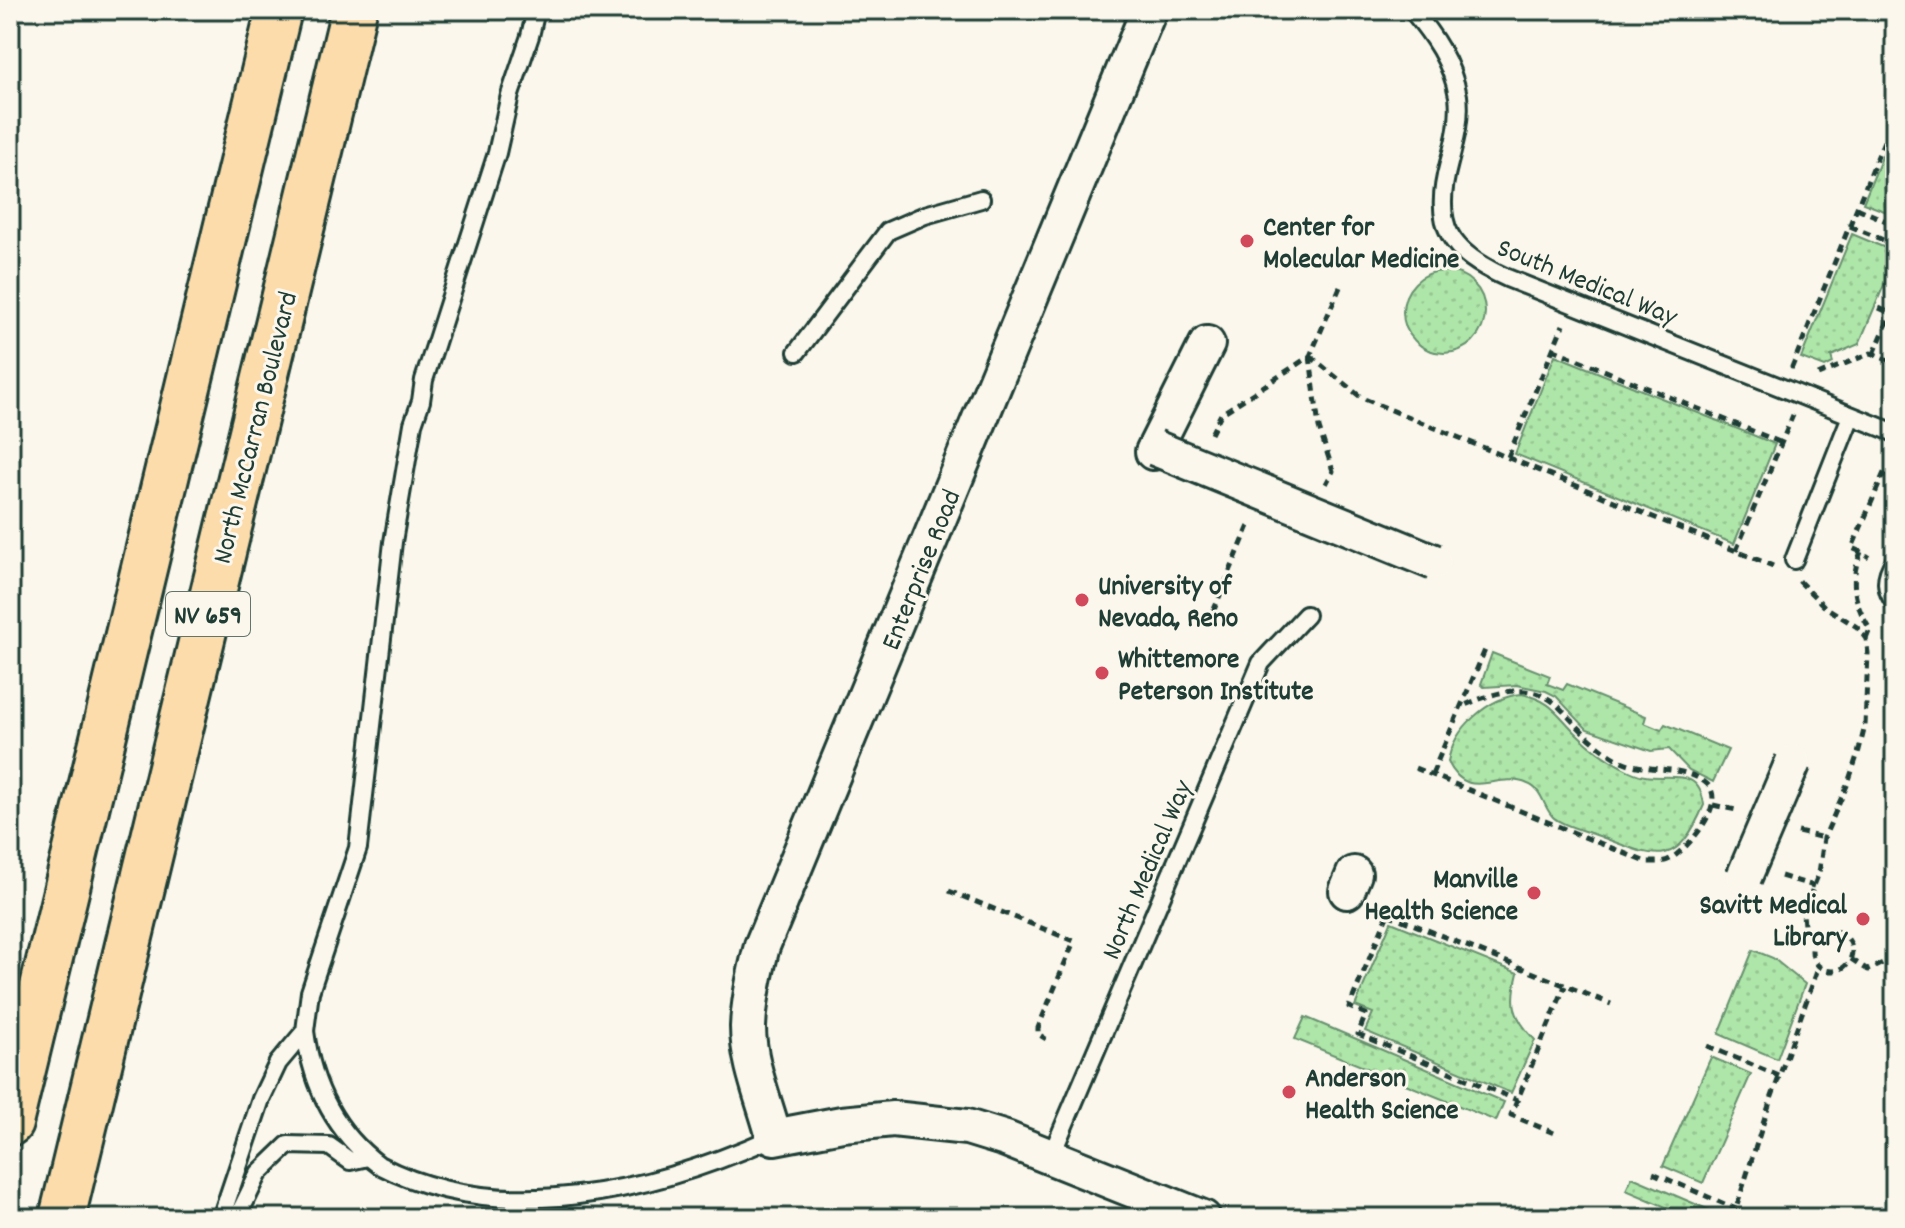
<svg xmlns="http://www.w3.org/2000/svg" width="1905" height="1228" viewBox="0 0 1905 1228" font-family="Dekko,sans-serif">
  <defs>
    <pattern id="grass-dots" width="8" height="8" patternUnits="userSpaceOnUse" patternTransform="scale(2)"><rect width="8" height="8" fill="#aee5a8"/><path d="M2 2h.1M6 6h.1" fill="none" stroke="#95c591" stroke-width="1.8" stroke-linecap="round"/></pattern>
  </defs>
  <rect width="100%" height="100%" fill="#fbf7ec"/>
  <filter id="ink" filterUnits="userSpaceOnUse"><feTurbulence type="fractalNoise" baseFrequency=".0125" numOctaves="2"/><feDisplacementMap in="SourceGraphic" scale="16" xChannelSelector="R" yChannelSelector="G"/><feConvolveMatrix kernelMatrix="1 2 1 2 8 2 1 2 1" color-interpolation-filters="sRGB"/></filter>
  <g filter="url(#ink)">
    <g fill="url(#grass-dots)" stroke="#66916e" stroke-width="2">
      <polygon points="1895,125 1895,215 1863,203"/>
      <polygon points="1852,234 1895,252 1895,259 1859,344 1831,356 1833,363 1825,367 1801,358"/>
      <circle cx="1444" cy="312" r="41"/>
      <polygon points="1555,355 1775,444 1734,544 1515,454"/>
      <polygon points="1492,653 1550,676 1547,684 1563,690 1567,684 1646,716 1644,723 1661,730 1665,724 1728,750 1713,782 1689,770 1669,749 1651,751 1587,729 1556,696 1546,691 1517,685 1484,687 1481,684"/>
      <path d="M 1522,694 C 1552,701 1556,713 1576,733 C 1589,746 1606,759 1622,767 C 1629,771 1637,775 1645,776 C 1672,780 1699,767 1704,805 C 1676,871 1656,858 1599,836 C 1588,832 1561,825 1553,817 C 1543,807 1543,790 1528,784 C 1496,770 1469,804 1448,762 C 1453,728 1489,697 1522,694 Z"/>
      <path d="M 1391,922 L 1518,973 C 1510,1004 1513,1017 1535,1040 L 1511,1093 L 1365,1031 L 1373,1013 L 1355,1006 Z"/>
      <polygon points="1753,950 1773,958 1805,984 1777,1059 1719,1034"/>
      <polygon points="1305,1017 1504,1102 1496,1121 1295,1039"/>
      <polygon points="1711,1057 1751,1074 1703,1183 1663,1166"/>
      <polygon points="1632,1177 1728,1218 1686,1218 1687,1216 1626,1190"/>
    </g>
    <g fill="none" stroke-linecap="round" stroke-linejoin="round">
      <g stroke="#1f3d34" stroke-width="22">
        <g id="lane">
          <path d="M 1412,10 C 1433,35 1452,62 1458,96 C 1461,118 1455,141 1449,163 C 1432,226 1449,252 1507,278 L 1895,433"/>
          <polyline points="797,352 888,231 925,215 981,199"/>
          <polyline points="1794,560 1851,416"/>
          <path d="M 1895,560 C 1885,575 1884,589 1895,603"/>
          <path d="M 305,1031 C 312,1085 335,1132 379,1165 C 500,1228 652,1192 774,1137"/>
          <polyline points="1051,1156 1261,663 1306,615"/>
          <polyline points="221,1218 261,1099 278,1063 305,1031 310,992 358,848 393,542 413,424 421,401 424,380 497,153 510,95 530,36 536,10"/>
          <polyline points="237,1218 259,1173 288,1145 329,1146 350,1161 368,1157"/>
        </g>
      </g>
      <g stroke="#1f3d34" stroke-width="40">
        <g id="street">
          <path d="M 1149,10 L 762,946 C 755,973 749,999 748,1027 C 748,1064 765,1102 774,1137 L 842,1124 L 893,1119 L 967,1127 L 1006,1139 L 1203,1218"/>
          <polyline points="1153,452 1207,344"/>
          <polyline points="1347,891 1354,874"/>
        </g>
      </g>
      <g stroke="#1f3d34" stroke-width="50">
        <g id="primary">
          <polyline points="10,1123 279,10"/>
          <polyline points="62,1218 354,10"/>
        </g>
      </g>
      <g stroke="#1f3d34" stroke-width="5" stroke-dasharray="8 6" stroke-linecap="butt">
        <polyline points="1895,42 1895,43"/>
        <polyline points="1857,208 1895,225"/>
        <polyline points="1850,226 1895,245"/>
        <polyline points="1879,308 1895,315"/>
        <polyline points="1552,349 1782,443"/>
        <polyline points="1874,354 1895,304"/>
        <polyline points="1310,356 1362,398 1773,566"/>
        <polyline points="1310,356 1319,428 1333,471 1326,484"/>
        <polyline points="1794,367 1792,367 1895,114"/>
        <polyline points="1818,375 1871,353 1895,363"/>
        <polyline points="1211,434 1221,414 1310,356 1340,287"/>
        <polyline points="1508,457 1563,325"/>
        <polyline points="1736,551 1793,415"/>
        <polyline points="1861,552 1852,548 1886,468"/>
        <polyline points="1799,581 1824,606 1857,627 1866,639 1868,653 1865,726 1859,750 1848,783 1824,838 1819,873 1803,913 1804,926 1813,942"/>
        <polyline points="1208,624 1251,521"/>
        <path d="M 1866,639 L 1870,629 C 1854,604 1849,580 1861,552 L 1869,557"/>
        <path d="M 1415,768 L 1646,862 C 1655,862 1662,863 1670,859 C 1688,849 1728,803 1707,784 C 1684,764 1650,773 1624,762 C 1613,758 1603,749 1594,742 C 1581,731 1571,719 1559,707 C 1531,679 1491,693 1461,707"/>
        <polyline points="1432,774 1485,650"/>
        <polyline points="1713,805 1736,810"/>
        <polyline points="1798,832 1824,838"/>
        <polyline points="1781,876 1814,886"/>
        <polyline points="949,891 1074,941 1038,1028 1038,1034 1046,1039"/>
        <polyline points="1375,909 1611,1004"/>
        <polyline points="1388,914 1349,1007 1366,1014 1358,1034 1517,1100"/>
        <circle cx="1832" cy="951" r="20"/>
        <polyline points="1851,959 1868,970 1895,957"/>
        <polyline points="1707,1046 1779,1076"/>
        <polyline points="1554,1133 1511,1115 1565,986"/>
        <polyline points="1653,1173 1736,1209"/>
        <polyline points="1733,1218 1770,1102 1819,966"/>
        <polyline points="1853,1218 1854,1215"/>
      </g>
      <use href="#lane" stroke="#fbf7ec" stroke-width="16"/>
      <use href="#street" stroke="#fbf7ec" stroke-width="34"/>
      <use href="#primary" stroke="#fddcac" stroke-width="44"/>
      <g stroke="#1f3d34" stroke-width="40" stroke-linecap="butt">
        <g id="street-bridge">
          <polyline points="1155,448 1434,562"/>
          <polyline points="1744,877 1793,762"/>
        </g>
      </g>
      <use href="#street-bridge" stroke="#fbf7ec" stroke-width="34"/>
    </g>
  </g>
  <g fill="#d1495b" stroke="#fbf7ec" stroke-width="3">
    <circle cx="1247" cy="241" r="8"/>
    <circle cx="1082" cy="600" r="8"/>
    <circle cx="1102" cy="673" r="8"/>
    <circle cx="1534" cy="893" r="8"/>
    <circle cx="1863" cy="919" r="8"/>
    <circle cx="1289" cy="1092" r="8"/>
  </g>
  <g text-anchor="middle" stroke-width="6" stroke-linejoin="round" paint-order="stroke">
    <rect fill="#fbf7ec" stroke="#61756b" stroke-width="2" x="166" y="592" width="84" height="44" rx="6"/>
    <g font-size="26" font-weight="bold" fill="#1f3d34">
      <text x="208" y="623">NV 659</text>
    </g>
    <g font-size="28" font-weight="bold" fill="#1f3d34" stroke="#fbf7ec" text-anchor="start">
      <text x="1263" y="235">Center for<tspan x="1263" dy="32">Molecular Medicine</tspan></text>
      <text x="1098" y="594">University of<tspan x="1098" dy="32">Nevada, Reno</tspan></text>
      <text x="1118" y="667">Whittemore<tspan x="1118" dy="32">Peterson Institute</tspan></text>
      <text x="1518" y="887" text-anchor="end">Manville<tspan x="1518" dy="32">Health Science</tspan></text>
      <text x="1847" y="913" text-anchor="end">Savitt Medical<tspan x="1847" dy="32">Library</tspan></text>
      <text x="1305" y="1086">Anderson<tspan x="1305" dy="32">Health Science</tspan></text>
    </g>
    <g font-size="28" fill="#1f3d34" stroke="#fbf7ec">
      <text transform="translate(1588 280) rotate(22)" y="10">South Medical Way</text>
      <text transform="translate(253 427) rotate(-76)" y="10">North McCarran Boulevard</text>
      <text transform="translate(919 569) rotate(-68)" y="10">Enterprise Road</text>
      <text transform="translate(1145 869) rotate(-67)" y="10">North Medical Way</text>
    </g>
  </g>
  <rect width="1905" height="1228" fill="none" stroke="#fbf7ec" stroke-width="40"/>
  <rect x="20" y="20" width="1865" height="1188" fill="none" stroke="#1f3d34" stroke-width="3" filter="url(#ink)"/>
</svg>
